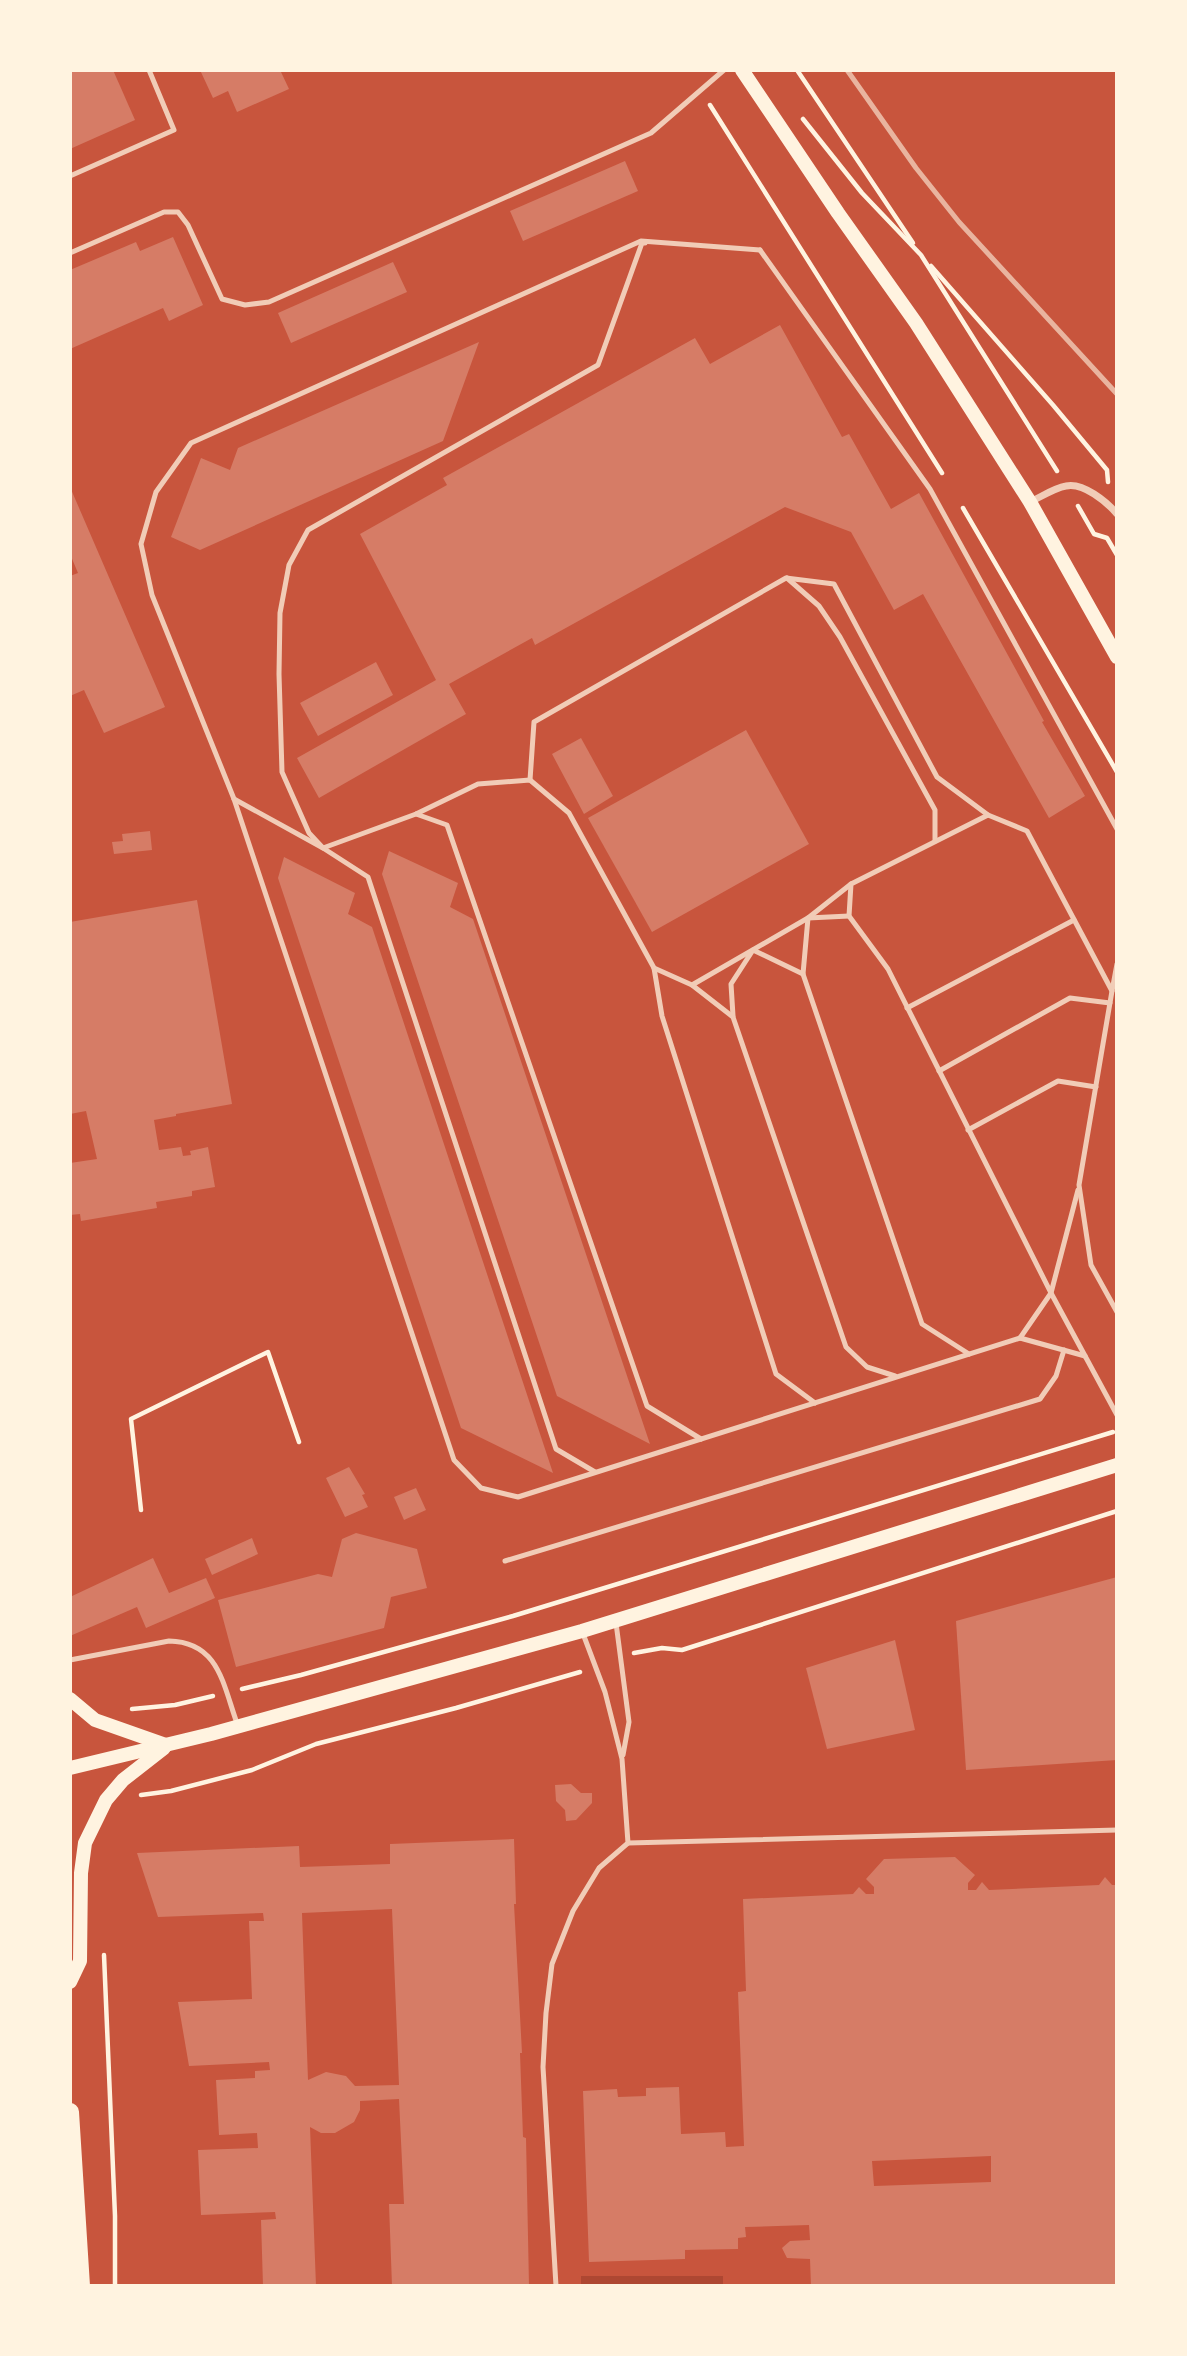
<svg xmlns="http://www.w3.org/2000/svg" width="1187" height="2356" viewBox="0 0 1187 2356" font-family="'Open Sans',sans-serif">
  <rect width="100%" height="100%" fill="#c8553d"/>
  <rect fill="#ae4732" x="581" y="2276" width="142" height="10"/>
  <g fill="#d67c66" fill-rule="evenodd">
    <polygon points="70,70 113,70 135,120 70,149"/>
    <polygon points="200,70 287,70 281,72 289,89 237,112 228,91 213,98"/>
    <polygon points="625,161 638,191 523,241 510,211"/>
    <polygon points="173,237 203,305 169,321 163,308 70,349 70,270 136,242 140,251"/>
    <polygon points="393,262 407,292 291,343 278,313"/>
    <polygon points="780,325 842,437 849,434 891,509 919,493 1044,721 1042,722 1085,796 1049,818 923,594 894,610 851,532 785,507 535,645 532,638 449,684 466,714 319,798 297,758 436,680 360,534 447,485 443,478 695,338 710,364"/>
    <polygon points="479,342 443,441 200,550 171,537 201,458 230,470 238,448"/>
    <polygon points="70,487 165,707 104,733 84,690 70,696 70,576 78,573 70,554"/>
    <polygon points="376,662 393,695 318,736 300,703"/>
    <polygon points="746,730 809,844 652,932 588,818"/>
    <polygon points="581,738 613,796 584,814 552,754"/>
    <polygon points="150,831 152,850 114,854 112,842 123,841 122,834"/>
    <polygon points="389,851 458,883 450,907 473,919 650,1444 557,1396 382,874"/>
    <polygon points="284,857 355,893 348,914 372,927 553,1473 461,1428 278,878"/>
    <polygon points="197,900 232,1104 176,1114 176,1116 154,1120 159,1150 181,1147 183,1156 191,1155 190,1151 208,1147 215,1187 192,1191 192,1196 156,1202 157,1208 81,1221 80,1214 70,1215 70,1163 97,1159 86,1111 70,1114 70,922"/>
    <polygon points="349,1467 365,1494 362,1495 368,1507 345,1517 326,1478"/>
    <polygon points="416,1488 426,1510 404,1520 394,1497"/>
    <polygon points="356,1533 417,1549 427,1588 391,1597 384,1628 236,1667 218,1600 318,1574 332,1577 342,1539"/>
    <polygon points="252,1538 258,1554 212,1575 205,1559"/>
    <polygon points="153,1558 169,1593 206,1578 215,1598 146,1628 137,1607 70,1636 70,1597"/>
    <polygon points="1117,1577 1117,1760 966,1770 956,1621"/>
    <polygon points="895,1640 915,1730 827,1749 806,1668"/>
    <polygon points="571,1784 581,1793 592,1793 592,1803 576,1820 566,1821 565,1810 556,1801 555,1785"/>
    <path d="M 514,1839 L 516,1904 L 514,1904 L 522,2053 L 520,2053 L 523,2137 L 526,2138 L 529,2286 L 392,2286 L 389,2204 L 404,2204 L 399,2099 L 360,2101 L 360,2110 L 354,2122 L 335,2133 L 321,2133 L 310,2127 L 316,2286 L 263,2286 L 261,2220 L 276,2219 L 275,2212 L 201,2215 L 198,2150 L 258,2148 L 257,2133 L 219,2135 L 216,2080 L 255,2078 L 255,2071 L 270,2070 L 269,2062 L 189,2066 L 178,2002 L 252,1999 L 249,1921 L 264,1921 L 263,1913 L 158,1917 L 137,1853 L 299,1846 L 300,1867 L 390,1864 L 390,1844 ZM 392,1909 L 399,2085 L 355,2086 L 346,2076 L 326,2072 L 308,2080 L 302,1913 Z"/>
    <path d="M 955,1857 L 975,1875 L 968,1883 L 968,1890 L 976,1890 L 982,1882 L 989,1890 L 1099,1885 L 1105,1877 L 1112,1885 L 1117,1885 L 1117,2286 L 811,2286 L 810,2259 L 787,2258 L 782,2248 L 790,2241 L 810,2240 L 809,2225 L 745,2227 L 746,2237 L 738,2238 L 738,2249 L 685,2250 L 685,2259 L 589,2262 L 583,2091 L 617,2089 L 618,2097 L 646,2096 L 646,2088 L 679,2087 L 681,2134 L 725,2132 L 726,2147 L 744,2146 L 738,1992 L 746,1991 L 743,1899 L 853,1894 L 859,1887 L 866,1894 L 874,1894 L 874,1887 L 866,1879 L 884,1859 ZM 991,2156 L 991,2182 L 874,2186 L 872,2161 Z"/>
  </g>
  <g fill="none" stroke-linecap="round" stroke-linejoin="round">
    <g stroke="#fff3e0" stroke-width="4.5">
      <polyline points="797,70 913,243"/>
      <polyline points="710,105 942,473"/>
      <polyline points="803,119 862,193 921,255 1057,471"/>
      <polyline points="931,266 1053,405 1107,470 1108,482"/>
      <polyline points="1078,506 1094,534 1107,538 1117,555"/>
      <polyline points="963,508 1117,772"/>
      <polyline points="141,1510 131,1419 268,1352 299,1442"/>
      <polyline points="634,1653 662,1648 682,1650 1117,1511"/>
      <polyline points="242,1689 301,1675 513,1616 1113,1432"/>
      <polyline points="132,1709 175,1705 213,1696"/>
      <polyline points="141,1795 171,1791 252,1770 316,1744 456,1708 580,1672"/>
      <polyline points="104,1955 115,2216 115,2286"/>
    </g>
    <g stroke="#f1ccb7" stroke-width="5">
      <polyline points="70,176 174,130 149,70"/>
      <polyline points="760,250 641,241 191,443 156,492 141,544 152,595 234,799 454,1460 481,1488 518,1497 1020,1338 1085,1356"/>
      <polyline points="760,250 930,489 1117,829"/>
      <polyline points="70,253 164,212 178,212 188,225 222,299 245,305 269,302 651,133 724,70"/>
      <polyline points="787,578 819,606 840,637 935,810 935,841"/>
      <polyline points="530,780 534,722 786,578 834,584 937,777 988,815"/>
      <polyline points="234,799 323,848 416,814 478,784 530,780 569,813 654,968 692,985 733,1017 846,1347 867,1367 895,1376"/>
      <polyline points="416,814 447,825 647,1406 701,1439"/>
      <polyline points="654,968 662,1016 776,1374 815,1403"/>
      <polyline points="803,974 808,918 851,884"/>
      <polyline points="692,985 808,918 849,916"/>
      <polyline points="1112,991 1117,964"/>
      <polyline points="907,1008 1074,920"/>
      <polyline points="733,1016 731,984 753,950 803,974 922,1324 969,1354"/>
      <polyline points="939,1071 1070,998 1110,1003"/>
      <polyline points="968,1130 1058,1081 1096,1087"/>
      <polyline points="1117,1312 1091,1265 1079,1185 1112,991 1027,831 988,815 851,884 849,916 888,969 1051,1293 1117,1415"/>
      <polyline points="1020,1338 1051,1293 1078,1190"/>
      <polyline points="595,1472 556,1449 368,877 323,848 309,833 282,772 279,674 280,613 289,565 308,530 598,365 642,243 645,243"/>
      <polyline points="505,1561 1040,1399 1056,1376 1064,1350"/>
      <polyline points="616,1623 629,1722 623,1755"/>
      <path d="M 70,1660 L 169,1641 C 220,1642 223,1686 238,1726"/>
      <polyline points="628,1843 1117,1830"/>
      <polyline points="556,2286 543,2067 546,2013 552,1964 573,1911 599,1868 628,1843 622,1759 605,1692 582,1631"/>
    </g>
    <path stroke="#f1ccb7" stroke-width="7" d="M 1030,502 C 1041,497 1054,488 1066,486 C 1083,482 1107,502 1117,514"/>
    <g stroke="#fff3e0" stroke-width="14">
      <polyline points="742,70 838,213 916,323 1030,502 1117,657"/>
      <polyline points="70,1699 95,1720 166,1745"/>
      <polyline points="70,1768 211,1734 582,1631 1117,1465"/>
      <polyline points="70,1982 80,1961 81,1873 85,1843 106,1800 123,1780 164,1748"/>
    </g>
    <polyline stroke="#fff3e0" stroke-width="18" points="70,2112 81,2286"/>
    <polyline stroke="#e9b49f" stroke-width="5" points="847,70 916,168 959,222 1117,394"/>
  </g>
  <rect width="1187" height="2356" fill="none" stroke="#fff3e0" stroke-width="144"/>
</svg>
